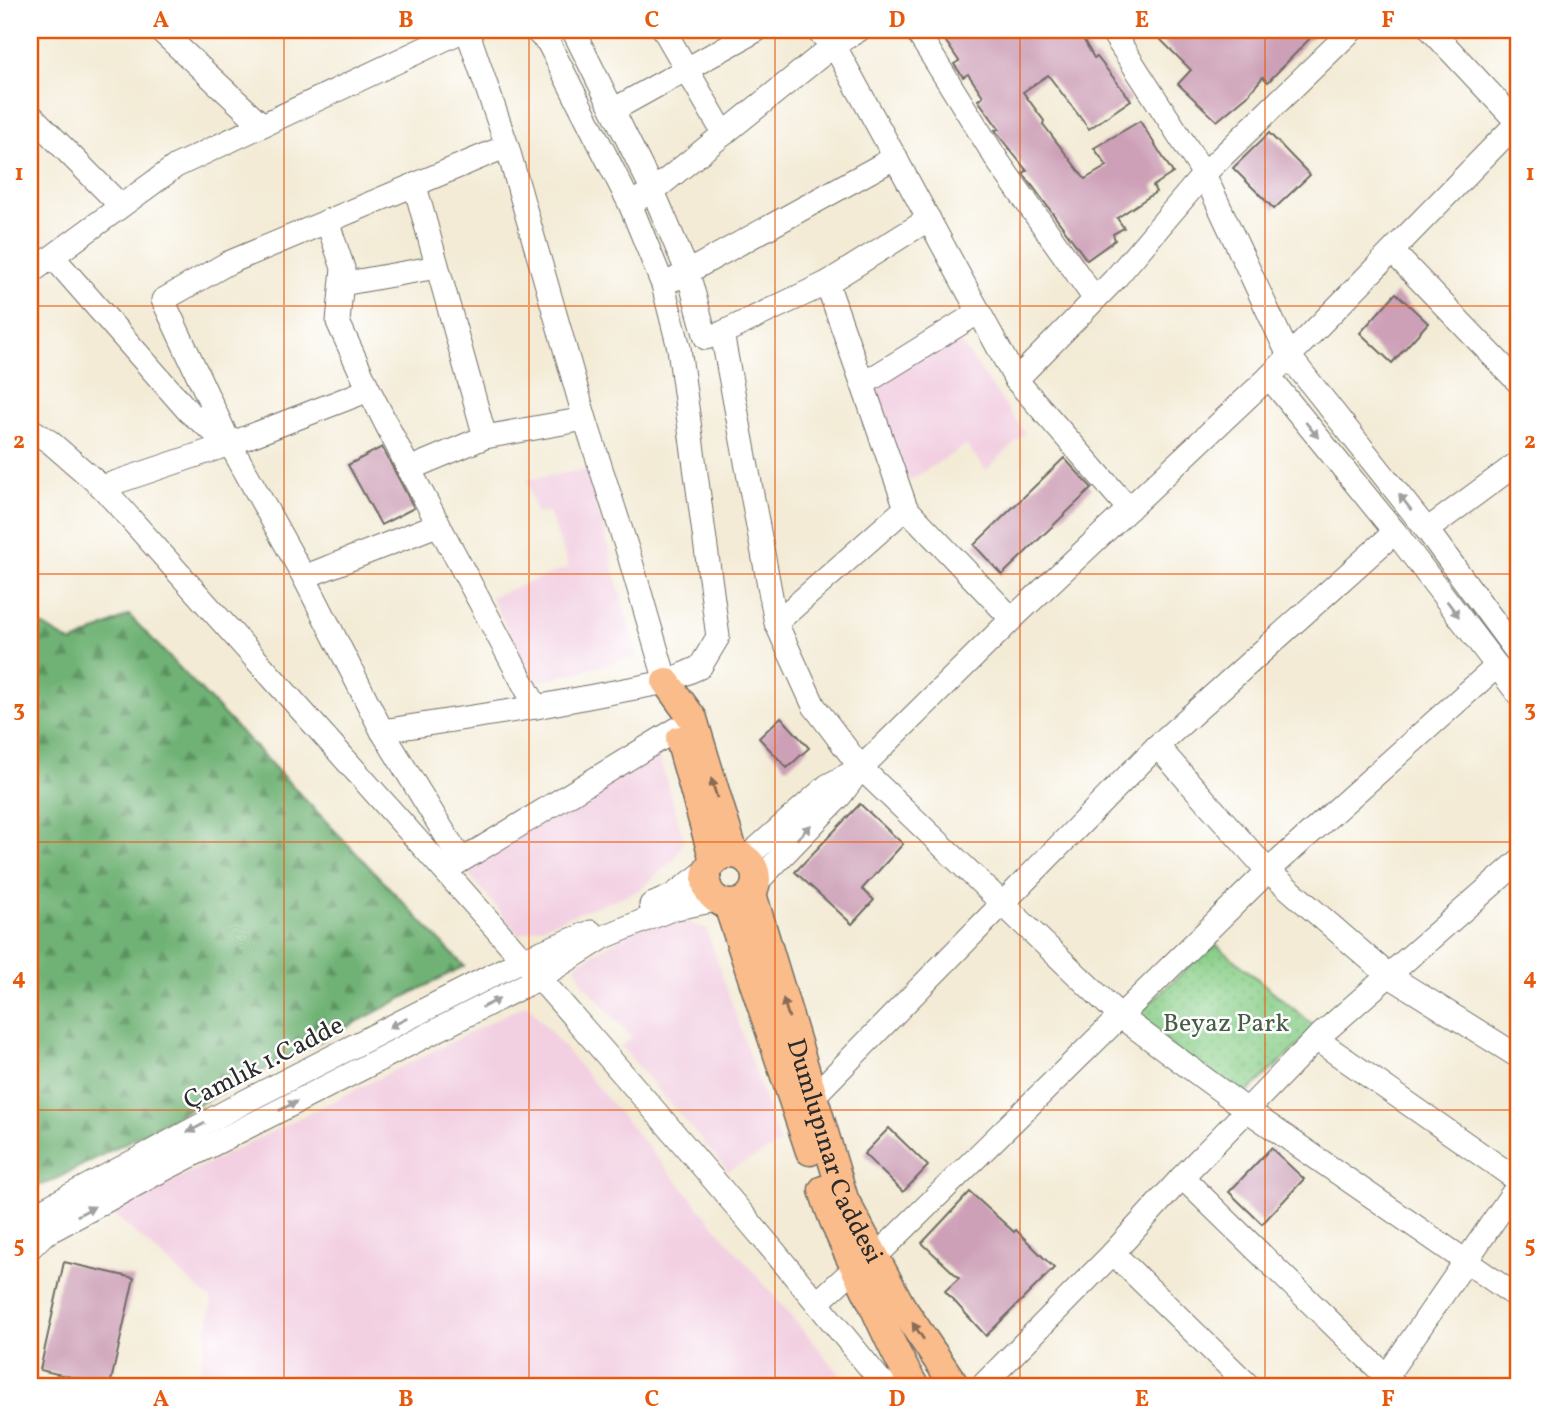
<svg xmlns="http://www.w3.org/2000/svg" width="1549" height="1417" viewBox="0 0 1549 1417" font-family="Vollkorn,serif">
  <defs>
    <pattern id="forest-firs" width="22" height="20" patternUnits="userSpaceOnUse" patternTransform="scale(1.75)"><rect width="22" height="20" fill="#6fb275"/><path d="M5 1l3.5 6h-7zM16 11l3.5 6h-7z" fill="#5b9160"/></pattern>
    <pattern id="park-dots" width="8" height="8" patternUnits="userSpaceOnUse" patternTransform="scale(1.75)"><rect width="8" height="8" fill="#8acf89"/><path d="M2 2h.1M6 6h.1" fill="none" stroke="#77b276" stroke-width="1.8" stroke-linecap="round"/></pattern>
  </defs>
  <rect width="100%" height="100%" fill="#fff"/>
  <filter id="ink" filterUnits="userSpaceOnUse"><feTurbulence type="fractalNoise" baseFrequency=".0143" numOctaves="2"/><feDisplacementMap in="SourceGraphic" scale="14" xChannelSelector="R" yChannelSelector="G"/><feConvolveMatrix kernelMatrix="1 2 1 2 8 2 1 2 1" color-interpolation-filters="sRGB"/></filter>
  <filter id="wash" filterUnits="userSpaceOnUse"><feTurbulence type="fractalNoise" baseFrequency=".00686" numOctaves="4" result="noise"/><feDisplacementMap in="SourceGraphic" scale="28" xChannelSelector="R" yChannelSelector="G"/><feGaussianBlur stdDeviation="1.57" result="paint"/><feColorMatrix in="noise" values="0 0 0 0 0 0 0 0 0 0 0 0 0 0 0 0 0 1.4 0 .05"/><feComposite in="paint" operator="in"/></filter>
  <g filter="url(#wash)">
    <rect width="100%" height="100%" fill="#f3ebd5"/>
    <g fill="#f2cfe1">
      <polygon points="953,332 1025,433 986,470 966,445 909,481 875,387"/>
      <polygon points="588,469 637,657 535,683 491,597 569,567 549,512 536,514 527,480"/>
      <polygon points="656,747 684,840 675,858 640,890 519,935 464,867"/>
      <polygon points="677,918 706,929 780,1144 728,1171 621,1046 632,1038 583,983 575,965 648,922"/>
      <polygon points="527,1004 851,1387 198,1387 212,1300 111,1212"/>
    </g>
    <polygon fill="url(#forest-firs)" stroke="#4d6e50" stroke-width="2" points="129,615 464,966 50,1182 30,1188 30,618 72,643"/>
    <polygon fill="url(#park-dots)" stroke="#5a7d5a" stroke-width="2" points="1214,943 1317,1028 1241,1098 1133,1019"/>
    <g id="blocks">
      <g fill="#cda0b7">
        <polygon points="938,30 1078,30 1094,58 1097,57 1131,100 1089,129 1048,75 1023,92 1044,121 1043,124 1085,179 1107,166 1094,148 1140,121 1173,173 1153,186 1156,192 1117,218 1124,228 1113,234 1115,240 1087,260 1023,173 1027,171 999,136 995,130 999,129 978,100 983,96 968,74 963,77 954,64 959,61"/>
        <polygon points="1151,30 1318,30 1268,82 1263,77 1247,96 1217,121 1178,84 1191,70"/>
        <polygon points="1269,133 1310,175 1274,209 1233,168"/>
        <polygon points="1396,293 1428,323 1392,363 1360,333"/>
        <polygon points="382,447 414,508 381,525 348,465"/>
        <polygon points="1064,458 1092,488 1002,575 974,545"/>
        <polygon points="781,717 809,748 787,768 759,738"/>
        <polygon points="860,804 903,844 862,889 874,900 852,924 795,872"/>
        <polygon points="889,1128 928,1166 903,1192 864,1154"/>
        <polygon points="1271,1148 1304,1179 1262,1224 1229,1192"/>
        <polygon points="970,1192 1014,1232 1016,1230 1054,1268 986,1336 945,1291 959,1278 922,1243"/>
        <polygon points="64,1262 134,1278 110,1386 40,1370"/>
      </g>
    </g>
  </g>
  <g filter="url(#ink)">
    <use href="#blocks" fill-opacity="0" stroke="#716e66" stroke-width="2"/>
    <g fill="none" stroke-linecap="round" stroke-linejoin="round">
      <g stroke="#716e66" stroke-width="25">
        <g id="minor">
          <polyline points="160,30 262,125"/>
          <polyline points="467,30 507,146 585,419 629,555 666,682"/>
          <polyline points="573,30 653,191 688,273 706,338"/>
          <polyline points="664,30 724,134"/>
          <polyline points="816,30 834,45 1016,380 1129,509"/>
          <polyline points="916,30 999,163 1095,299"/>
          <polyline points="1111,30 1204,174 1289,356 1427,530 1519,655"/>
          <polyline points="1431,30 1519,124"/>
          <polyline points="613,110 757,30"/>
          <polyline points="30,114 120,205"/>
          <polyline points="415,186 485,437"/>
          <polyline points="642,197 653,191 834,45 859,30"/>
          <polyline points="327,221 343,268 338,322 369,390 409,469 536,707"/>
          <polyline points="1393,252 1519,383"/>
          <polyline points="54,258 189,412 227,442"/>
          <polyline points="30,273 176,166 464,30"/>
          <polyline points="675,279 896,157"/>
          <polyline points="827,283 906,508 1012,619"/>
          <polyline points="342,284 437,267"/>
          <polyline points="722,333 776,623 814,706 861,768 1121,1017 1247,1110 1519,1298"/>
          <polyline points="708,337 722,333 827,283 929,219"/>
          <polyline points="1269,377 1395,532 1519,695"/>
          <polyline points="1016,380 1114,280 1204,174 1352,30"/>
          <polyline points="863,384 979,312"/>
          <path d="M 30,429 L 50,442 L 102,487 C 364,782 631,1072 879,1379 L 890,1387"/>
          <polyline points="409,469 485,437 585,419"/>
          <polyline points="102,487 230,444 369,390"/>
          <polyline points="1427,530 1519,462"/>
          <polyline points="304,577 439,524"/>
          <polyline points="776,623 906,508"/>
          <polyline points="382,731 536,707 666,682 700,667 718,637 679,348 663,285 630,204 548,42 535,30"/>
          <polyline points="1157,746 1268,871 1388,975 1519,1057"/>
          <polyline points="746,858 827,786 855,771"/>
          <polyline points="461,860 382,731 304,577 230,444 163,300 228,263 507,146"/>
          <polyline points="449,868 677,729"/>
          <polyline points="757,882 840,796 861,768 1012,619 1269,377 1519,121"/>
          <polyline points="651,905 672,896 707,870"/>
          <polyline points="1316,1039 1519,1181"/>
          <polyline points="813,1097 1157,746 1395,532"/>
          <polyline points="1182,1177 1397,1387"/>
          <polyline points="30,1217 246,1101 524,959 591,932"/>
          <polyline points="30,1248 43,1235 161,1171 539,978 604,937 672,909 716,900"/>
          <polyline points="1113,1253 1250,1387"/>
          <polyline points="817,1303 855,1268 874,1258 1268,871 1497,666"/>
          <polyline points="981,1387 1113,1253 1182,1177 1316,1039 1519,861"/>
          <polyline points="1379,1387 1519,1184"/>
        </g>
      </g>
      <g stroke="#716e66" stroke-width="31">
        <g id="major">
          <polyline points="666,682 693,719 734,854"/>
          <polyline points="680,740 714,860"/>
          <circle cx="731" cy="879" r="25"/>
          <path id="s1" d="M 752,894 L 844,1199 L 901,1306 L 956,1387"/>
          <polyline points="728,905 810,1151"/>
          <path d="M 823,1190 C 835,1228 853,1264 871,1300 C 884,1329 898,1360 915,1387"/>
        </g>
      </g>
      <use href="#minor" stroke="#fff" stroke-width="23"/>
      <use href="#major" stroke="#f9bc8a" stroke-width="28"/>
    </g>
    <defs><path id="oneway-solid" d="M-6-.8H1V-3.2L6.5 0L1 3.2V.8H-6Z" transform="scale(1.75)"/></defs>
    <g fill="#a0a0a0">
      <use href="#oneway-solid" transform="translate(1312 430) rotate(51)"/>
      <use href="#oneway-solid" transform="translate(1405 502) rotate(-128)"/>
      <use href="#oneway-solid" transform="translate(1453 609) rotate(53)"/>
      <use href="#oneway-solid" transform="translate(804 832) rotate(-45)"/>
      <use href="#oneway-solid" transform="translate(491 1003) rotate(-27)"/>
      <use href="#oneway-solid" transform="translate(398 1023) rotate(153)"/>
      <use href="#oneway-solid" transform="translate(288 1106) rotate(-27)"/>
      <use href="#oneway-solid" transform="translate(196 1128) rotate(152)"/>
      <use href="#oneway-solid" transform="translate(86 1211) rotate(-28)"/>
    </g>
    <g fill="#886c56">
      <use href="#oneway-solid" transform="translate(714 788) rotate(-107)"/>
      <use href="#oneway-solid" transform="translate(786 1008) rotate(-107)"/>
      <use href="#oneway-solid" transform="translate(918 1331) rotate(-124)"/>
    </g>
  </g>
  <path fill="none" stroke="#e8590c" stroke-width="2" stroke-opacity="0.55" d="M 284,30 L 284,1387M 529,30 L 529,1387M 775,30 L 775,1387M 1020,30 L 1020,1387M 1265,30 L 1265,1387M 30,306 L 1519,306M 30,574 L 1519,574M 30,842 L 1519,842M 30,1110 L 1519,1110"/>
  <g text-anchor="middle" stroke-width="5" stroke-linejoin="round" paint-order="stroke">
    <g font-size="26" fill="#485c47" stroke="#fff">
      <text x="1226" y="1031">Beyaz Park</text>
    </g>
    <g font-size="26" fill="#2b2b2b" stroke="#fff">
      <text transform="translate(263 1062) rotate(-27)" y="9">Çamlık 1.Cadde</text>
      <text dy="9" stroke="none"><textPath href="#s1" startOffset="270">Dumlupınar Caddesi</textPath></text>
    </g>
  </g>
  <rect width="1549" height="1417" fill="none" stroke="#fff" stroke-width="77"/>
  <rect x="38" y="38" width="1472" height="1340" fill="none" stroke="#e8590c" stroke-width="2.5"/>
  <g font-size="23" text-anchor="middle" font-weight="bold" fill="#e8590c">
    <text x="161" y="27">A</text>
    <text x="406" y="27">B</text>
    <text x="652" y="27">C</text>
    <text x="897" y="27">D</text>
    <text x="1142" y="27">E</text>
    <text x="1388" y="27">F</text>
    <text x="19" y="180">1</text>
    <text x="1530" y="180">1</text>
    <text x="19" y="448">2</text>
    <text x="1530" y="448">2</text>
    <text x="19" y="716">3</text>
    <text x="1530" y="716">3</text>
    <text x="19" y="984">4</text>
    <text x="1530" y="984">4</text>
    <text x="19" y="1252">5</text>
    <text x="1530" y="1252">5</text>
    <text x="161" y="1406">A</text>
    <text x="406" y="1406">B</text>
    <text x="652" y="1406">C</text>
    <text x="897" y="1406">D</text>
    <text x="1142" y="1406">E</text>
    <text x="1388" y="1406">F</text>
  </g>
</svg>
